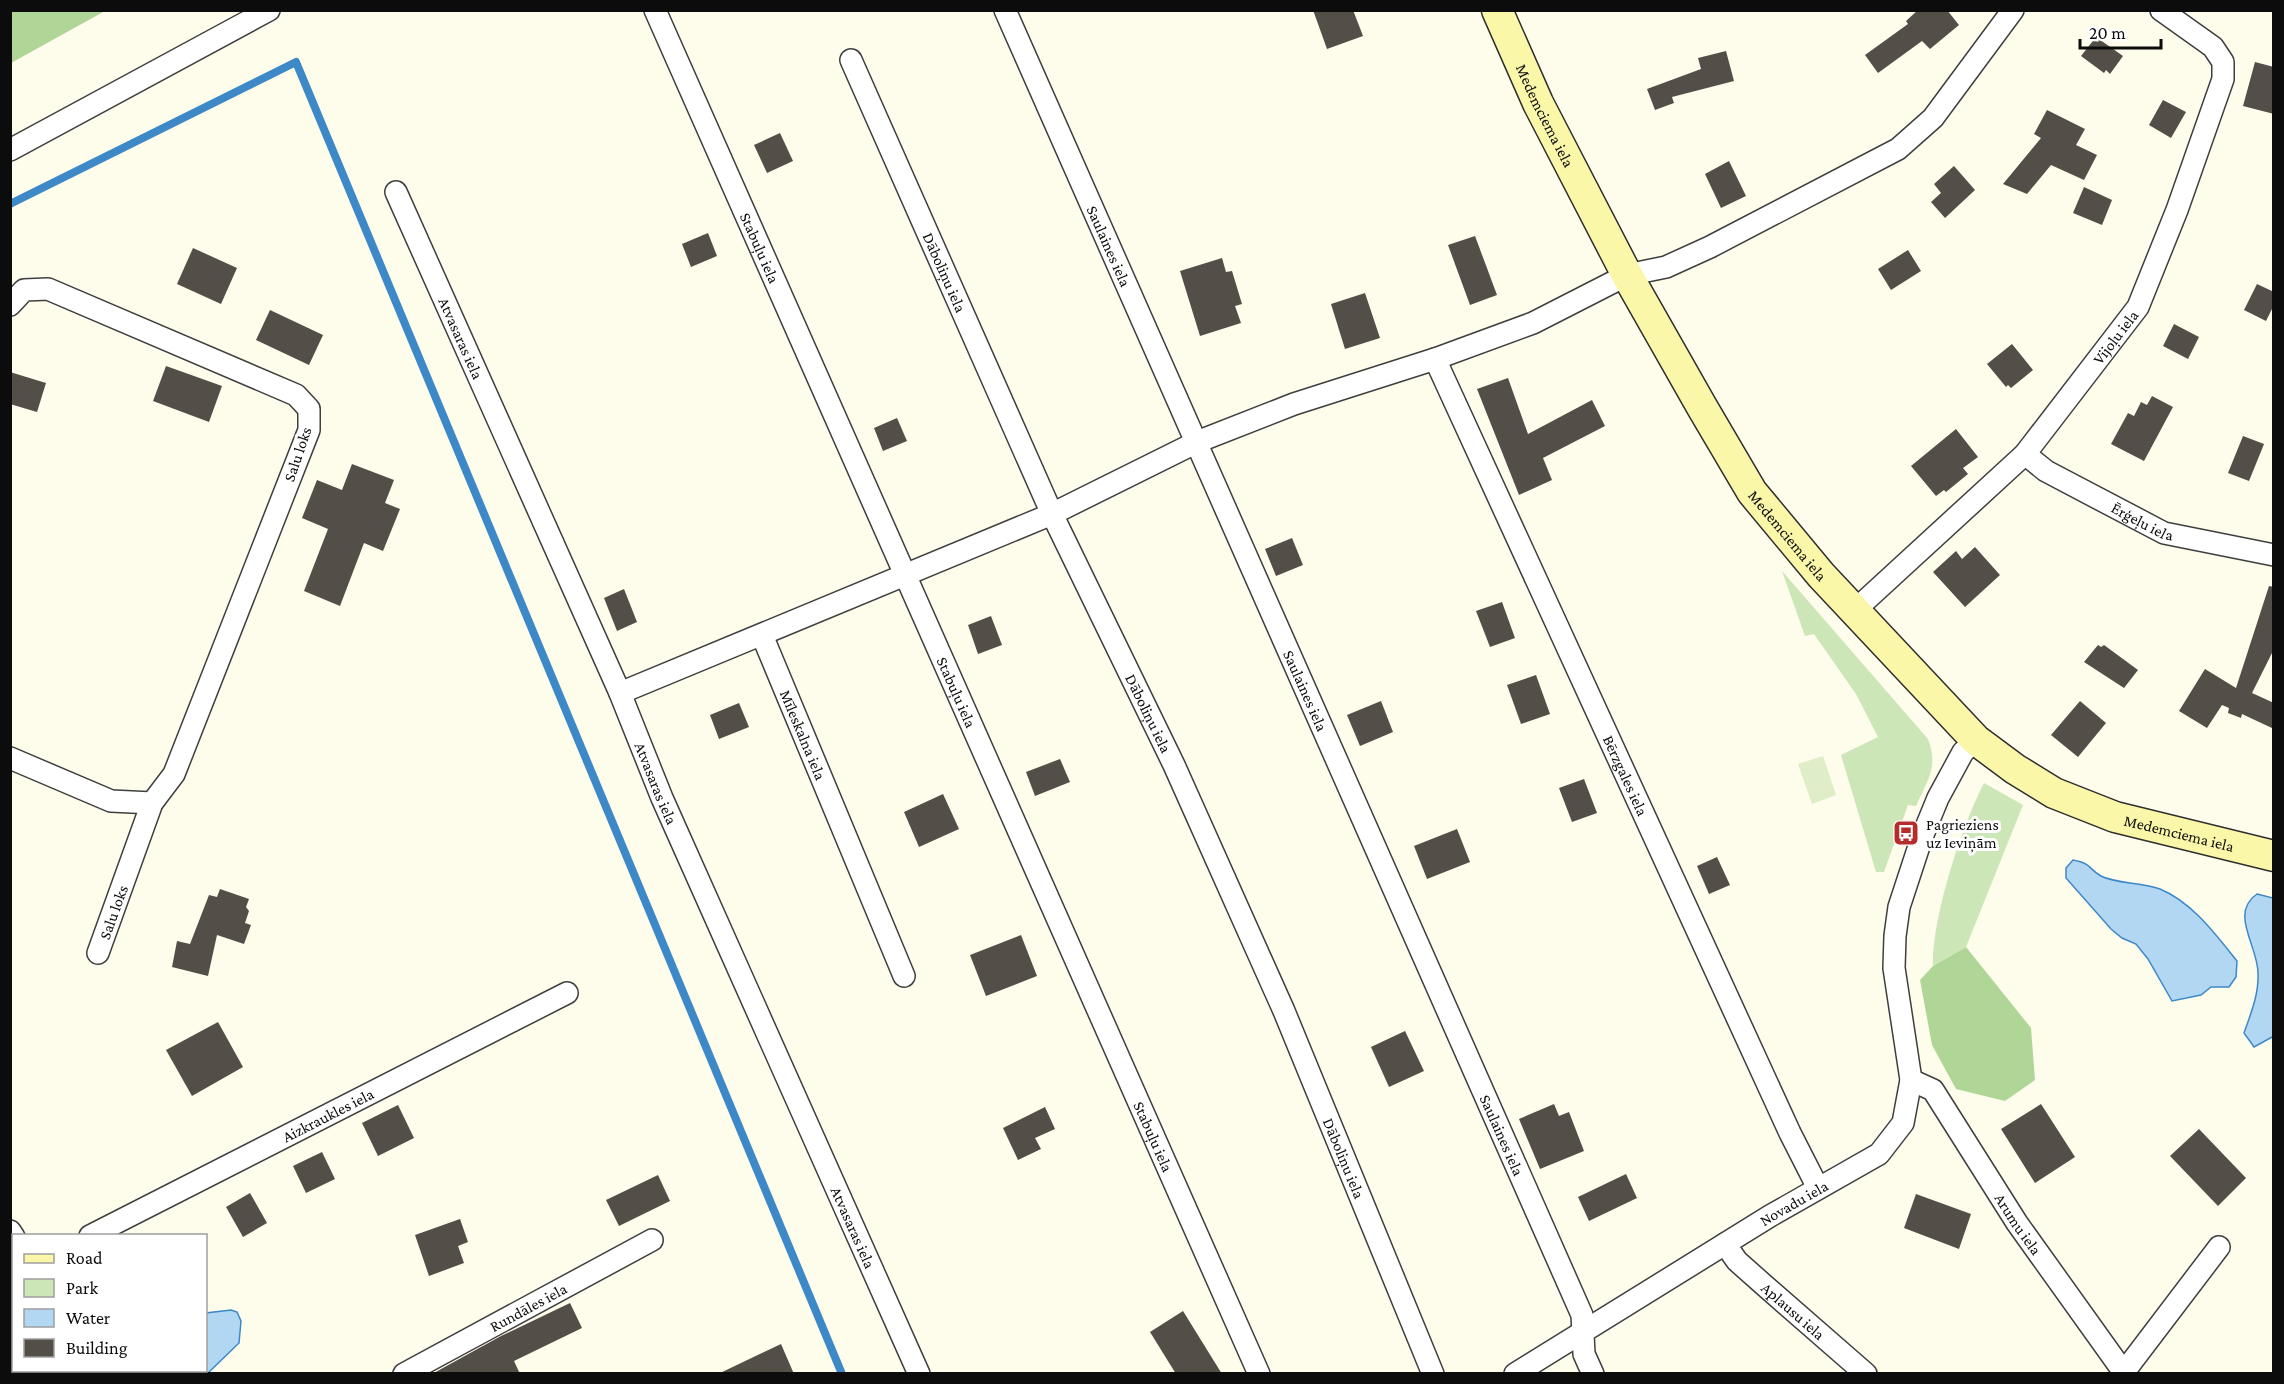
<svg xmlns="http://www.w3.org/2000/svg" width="2284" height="1384" viewBox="0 0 2284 1384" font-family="'Crimson Pro',serif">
  <rect width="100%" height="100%" fill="#fefceb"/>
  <g fill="#cde6b7">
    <path d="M 1782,571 L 1928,739 C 1939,767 1927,781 1916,806 L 1908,805 L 1884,872 L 1876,872 L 1841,755 L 1878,737 L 1856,694 L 1814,634 L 1805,636 Z"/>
    <path d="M 1984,783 L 2023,805 L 1966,947 L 1933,966 C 1931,920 1962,825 1984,783 Z"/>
  </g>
  <g fill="#b0d697">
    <polygon points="11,10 105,10 105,11 11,63"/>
    <polygon points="1966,947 2031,1028 2035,1080 2005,1101 1956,1089 1932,1045 1920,980 1933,966"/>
  </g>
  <polygon fill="#dfeec8" points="1823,756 1836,795 1812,804 1798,764"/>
  <g fill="#b2d7f3" stroke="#3d88c7" stroke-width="1.5">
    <path d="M 2073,860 C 2093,864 2087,868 2101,876 C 2116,884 2142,882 2160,889 C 2192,902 2216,935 2237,961 L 2236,977 L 2229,987 L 2211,987 L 2201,995 L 2172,1001 L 2148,959 L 2136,944 L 2122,938 L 2111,929 L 2066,878 L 2066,868 Z"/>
    <path d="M 2257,894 L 2273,898 L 2274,1036 L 2254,1047 L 2244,1033 C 2251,1013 2259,994 2258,973 C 2258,946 2229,913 2257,894 Z"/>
    <polygon points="231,1310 237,1312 241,1321 239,1343 208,1373 131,1373 129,1371 206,1370 206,1313"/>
  </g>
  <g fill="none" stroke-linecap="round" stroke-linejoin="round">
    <polyline stroke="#3d88c7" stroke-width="8" points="10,204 296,62 842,1374"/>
  </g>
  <g fill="#544e49">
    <polygon points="1313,10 1353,10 1363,36 1327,49"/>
    <polygon points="1918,10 1947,10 1959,25 1930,49 1922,41 1878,73 1865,55 1908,24 1906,21"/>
    <polygon points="2096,37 2123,56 2110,74 2106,70 2104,73 2081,56"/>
    <polygon points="1726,51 1734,81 1672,97 1674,103 1655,110 1647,89 1701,69 1698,58"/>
    <polygon points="2255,62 2274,67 2274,114 2243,106"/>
    <polygon points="2163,100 2186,112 2171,138 2149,125"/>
    <polygon points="2047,110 2085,129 2076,145 2097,155 2084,180 2051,165 2027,194 2003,184 2041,138 2034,134"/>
    <polygon points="780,133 793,161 767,173 754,145"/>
    <polygon points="1729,161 1746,196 1721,208 1705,174"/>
    <polygon points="1954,166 1975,190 1945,218 1931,202 1941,193 1934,184"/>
    <polygon points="2084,187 2112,200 2102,225 2073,213"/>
    <polygon points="708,233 717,256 691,267 682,244"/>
    <polygon points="1475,236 1497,295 1470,305 1448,245"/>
    <polygon points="193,248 237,268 221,304 177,284"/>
    <polygon points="1908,250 1921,271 1891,290 1878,269"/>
    <polygon points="1222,258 1226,272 1232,271 1242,304 1235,306 1241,323 1200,336 1180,271"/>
    <polygon points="2257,284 2274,292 2274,305 2266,321 2244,310"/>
    <polygon points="1365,293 1380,338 1345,349 1331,304"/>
    <polygon points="270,310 323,335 309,365 256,340"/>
    <polygon points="2174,324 2199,337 2188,359 2163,346"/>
    <polygon points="2012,344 2033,370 2011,388 2008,385 2006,387 1987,364"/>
    <polygon points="166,366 222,386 209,422 153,401"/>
    <polygon points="10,372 46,383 37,412 10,404"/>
    <polygon points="1508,378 1528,434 1592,400 1605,426 1543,458 1552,480 1519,495 1477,389"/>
    <polygon points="2152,396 2173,407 2144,461 2111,444 2128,413 2134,416 2141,402 2147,405"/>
    <polygon points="897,418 907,441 883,451 874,428"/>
    <polygon points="1956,429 1978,457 1963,468 1968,474 1946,492 1944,490 1936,496 1911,466"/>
    <polygon points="2243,436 2264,444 2249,481 2228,473"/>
    <polygon points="352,464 394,480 385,503 400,509 383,551 364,543 340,606 304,591 328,529 302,518 317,480 342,490"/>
    <polygon points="1292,538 1303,565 1276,576 1265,549"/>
    <polygon points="1975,547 2000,575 1965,607 1933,572 1956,551 1962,559"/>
    <polygon points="2269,586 2274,587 2274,649 2252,693 2274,703 2274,729 2242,714 2241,718 2228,713 2229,708 2222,705 2207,728 2179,711 2205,669 2236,688"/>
    <polygon points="624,589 637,622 617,631 604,598"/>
    <polygon points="1502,602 1515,638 1490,647 1476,611"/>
    <polygon points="991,616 1002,645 978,654 968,625"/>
    <polygon points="2098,645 2101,647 2104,645 2138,670 2124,688 2084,662"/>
    <polygon points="1536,675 1550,714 1521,724 1507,685"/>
    <polygon points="1381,701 1393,732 1360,746 1347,715"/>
    <polygon points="2080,701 2106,723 2078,757 2051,735"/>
    <polygon points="739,703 749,727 719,739 710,715"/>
    <polygon points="1060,759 1070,782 1035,796 1026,772"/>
    <polygon points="1584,779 1597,813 1572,822 1559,788"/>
    <polygon points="943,794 959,829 919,847 904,812"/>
    <polygon points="1457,829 1470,862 1427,879 1414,846"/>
    <polygon points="1717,857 1730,885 1709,894 1697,866"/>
    <polygon points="220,889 249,899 246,907 249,911 245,923 251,925 244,944 217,935 208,976 172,967 177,941 190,944 209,895 217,897"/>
    <polygon points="1021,935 1037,976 986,996 970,955"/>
    <polygon points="218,1022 243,1067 192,1096 166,1050"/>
    <polygon points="1405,1031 1424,1071 1389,1087 1371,1047"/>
    <polygon points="1554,1104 1559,1116 1569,1112 1584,1151 1540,1169 1519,1119"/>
    <polygon points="2041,1104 2075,1157 2035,1183 2001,1129"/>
    <polygon points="398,1105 414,1138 378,1156 362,1123"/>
    <polygon points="1045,1107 1055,1129 1035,1138 1041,1149 1018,1160 1003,1128"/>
    <polygon points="2199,1129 2246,1178 2218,1206 2170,1156"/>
    <polygon points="322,1152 335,1179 306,1193 293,1166"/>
    <polygon points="1626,1174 1637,1198 1589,1221 1578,1197"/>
    <polygon points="658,1175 670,1201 619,1226 606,1200"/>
    <polygon points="250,1193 267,1223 243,1237 226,1207"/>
    <polygon points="1916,1194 1971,1214 1959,1249 1904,1228"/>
    <polygon points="460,1219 468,1242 458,1246 464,1263 429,1276 415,1235"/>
    <polygon points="570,1303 582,1328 514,1361 520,1374 432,1374 501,1336"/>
    <polygon points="1183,1311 1222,1374 1176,1374 1150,1332"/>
    <polygon points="781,1344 794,1374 718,1374"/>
  </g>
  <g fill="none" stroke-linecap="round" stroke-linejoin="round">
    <g stroke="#3f3f3f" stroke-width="24">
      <g id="street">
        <path id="s1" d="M 655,10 L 1259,1374"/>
        <path id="s2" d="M 1005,10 L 1582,1315 L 1584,1354 L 1593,1374"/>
        <path id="s3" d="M 851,60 L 1052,514 L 1174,765 L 1284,1011 L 1433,1374"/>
        <polyline points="10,150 269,10"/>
        <path id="s4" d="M 396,192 L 620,693 L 662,798 L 919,1374"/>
        <polyline points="10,305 24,290 48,289 296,395 309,409 309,430 174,774 152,803 98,953"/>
        <path id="s5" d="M 1435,359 L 1790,1133 L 1818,1188"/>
        <path id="s6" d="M 2025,454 L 2046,471 L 2164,533 L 2274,555"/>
        <path id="s7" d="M 1854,611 L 2025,454 L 2138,307 L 2177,210 L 2223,79 L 2223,62 L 2213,47 L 2161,10"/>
        <path id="s8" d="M 762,635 L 904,976"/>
        <polyline points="620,693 1052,514 1197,442 1294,404 1435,359 1533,323 1627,275 1666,267 1710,247 1898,149 1933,118 2013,10"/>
        <polyline points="10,758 111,801 152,803"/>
        <path id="s9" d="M 1911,1080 L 1933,1090 L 2017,1223 L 2125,1374"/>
        <polyline points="10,1231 14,1237"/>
        <path id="s10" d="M 90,1236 L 567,993"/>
        <path id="s11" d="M 1725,1244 L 1737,1261 L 1764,1285 L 1866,1374"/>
        <polyline points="10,1277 14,1275"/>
        <polyline points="85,1370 87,1374"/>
        <polyline points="2124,1372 2219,1247"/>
        <path id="s12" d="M 404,1374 L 652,1240"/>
        <path id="s13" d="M 1515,1374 L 1770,1216 L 1879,1154 L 1903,1123 L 1911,1080 L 1894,968 L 1895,936 L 1899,907 L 1922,837 L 1938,798 L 1963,752 L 1976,740"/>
      </g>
    </g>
    <g stroke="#2e2e2e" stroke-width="33">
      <g id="secondary">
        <path id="s14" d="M 1497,10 L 1538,103 L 1627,275 L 1702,407 L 1752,492 L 1821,575 L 1976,740 L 2015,769 L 2054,793 L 2115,817 L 2274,856"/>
      </g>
    </g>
    <use href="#street" stroke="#fff" stroke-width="21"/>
    <use href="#secondary" stroke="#fbf7a9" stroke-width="30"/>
  </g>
  <defs>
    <g id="bus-square" transform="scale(1.35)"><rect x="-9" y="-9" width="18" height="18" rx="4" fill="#b52c2b" stroke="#fff"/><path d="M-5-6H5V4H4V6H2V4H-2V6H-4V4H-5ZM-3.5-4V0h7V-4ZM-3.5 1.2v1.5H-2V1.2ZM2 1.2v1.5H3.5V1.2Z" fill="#fff"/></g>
  </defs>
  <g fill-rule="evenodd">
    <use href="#bus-square" x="1906" y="833"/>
  </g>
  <g text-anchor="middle" stroke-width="6" stroke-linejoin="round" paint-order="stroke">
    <g font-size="16" fill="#0c0c0c" stroke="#fff">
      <text dy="6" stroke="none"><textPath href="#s14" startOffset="116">Medemciema iela</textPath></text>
      <text dy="6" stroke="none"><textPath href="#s2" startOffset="258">Saulaines iela</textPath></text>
      <text dy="6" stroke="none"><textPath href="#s1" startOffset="260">Stabuļu iela</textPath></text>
      <text dy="6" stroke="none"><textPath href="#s3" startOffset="232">Dāboliņu iela</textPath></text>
      <text dy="6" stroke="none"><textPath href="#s7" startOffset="380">Vijoļu iela</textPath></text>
      <text dy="6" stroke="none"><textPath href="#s4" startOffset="160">Atvasaras iela</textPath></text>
      <text transform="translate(297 454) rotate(-71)" y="6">Salu loks</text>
      <text dy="6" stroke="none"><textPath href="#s6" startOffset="136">Ērģeļu iela</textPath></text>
      <text dy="6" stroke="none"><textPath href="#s14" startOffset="602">Medemciema iela</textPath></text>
      <text dy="6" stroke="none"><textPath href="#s2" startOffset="744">Saulaines iela</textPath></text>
      <text dy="6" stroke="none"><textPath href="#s1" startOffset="746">Stabuļu iela</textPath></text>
      <text dy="6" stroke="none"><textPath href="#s3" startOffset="718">Dāboliņu iela</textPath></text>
      <text dy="6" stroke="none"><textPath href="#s8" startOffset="108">Mīleskalna iela</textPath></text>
      <text dy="6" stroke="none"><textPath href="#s5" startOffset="458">Bērzgales iela</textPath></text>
      <text dy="6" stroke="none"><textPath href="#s4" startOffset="646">Atvasaras iela</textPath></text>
      <text dy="6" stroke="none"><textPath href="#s14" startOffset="1106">Medemciema iela</textPath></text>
      <text transform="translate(113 912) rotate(-70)" y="6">Salu loks</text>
      <text dy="6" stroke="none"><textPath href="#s10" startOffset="267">Aizkraukles iela</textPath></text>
      <text dy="6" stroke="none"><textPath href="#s2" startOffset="1230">Saulaines iela</textPath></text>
      <text dy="6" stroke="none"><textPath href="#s1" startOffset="1232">Stabuļu iela</textPath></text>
      <text dy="6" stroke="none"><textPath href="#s3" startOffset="1204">Dāboliņu iela</textPath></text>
      <text dy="6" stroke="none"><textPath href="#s13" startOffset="327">Novadu iela</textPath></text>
      <text dy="6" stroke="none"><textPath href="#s9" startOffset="183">Arumu iela</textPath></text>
      <text dy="6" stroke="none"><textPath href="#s4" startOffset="1132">Atvasaras iela</textPath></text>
      <text dy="6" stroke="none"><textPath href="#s12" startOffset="141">Rundāles iela</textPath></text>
      <text dy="6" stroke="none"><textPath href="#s11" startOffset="96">Aplausu iela</textPath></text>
    </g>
    <g font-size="16" fill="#0c0c0c" stroke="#fff" text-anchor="start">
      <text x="1926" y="830">Pagrieziens<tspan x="1926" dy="18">uz Ieviņām</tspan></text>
    </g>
  </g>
  <rect width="2284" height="1384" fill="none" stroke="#0c0c0c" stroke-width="24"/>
  <rect x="12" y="1234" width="195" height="138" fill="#ffffff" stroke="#9e9e9e" stroke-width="1.5"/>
  <rect x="24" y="1254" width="30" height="9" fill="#fbf7a9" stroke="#9e9e9e" stroke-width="1.5"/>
  <text x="66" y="1264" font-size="18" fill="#0c0c0c">Road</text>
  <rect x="24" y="1279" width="30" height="18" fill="#cde6b7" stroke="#9e9e9e" stroke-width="1.5"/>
  <text x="66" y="1294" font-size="18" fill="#0c0c0c">Park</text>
  <rect x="24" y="1309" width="30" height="18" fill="#b2d7f3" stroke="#9e9e9e" stroke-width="1.5"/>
  <text x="66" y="1324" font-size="18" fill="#0c0c0c">Water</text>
  <rect x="24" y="1339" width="30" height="18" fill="#544e49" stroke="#9e9e9e" stroke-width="1.5"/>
  <text x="66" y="1354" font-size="18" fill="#0c0c0c">Building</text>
  <path d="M2080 39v9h81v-9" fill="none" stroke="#0c0c0c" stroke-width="3"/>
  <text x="2089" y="39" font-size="18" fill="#0c0c0c" stroke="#ffffff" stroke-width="4.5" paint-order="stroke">20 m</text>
</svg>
